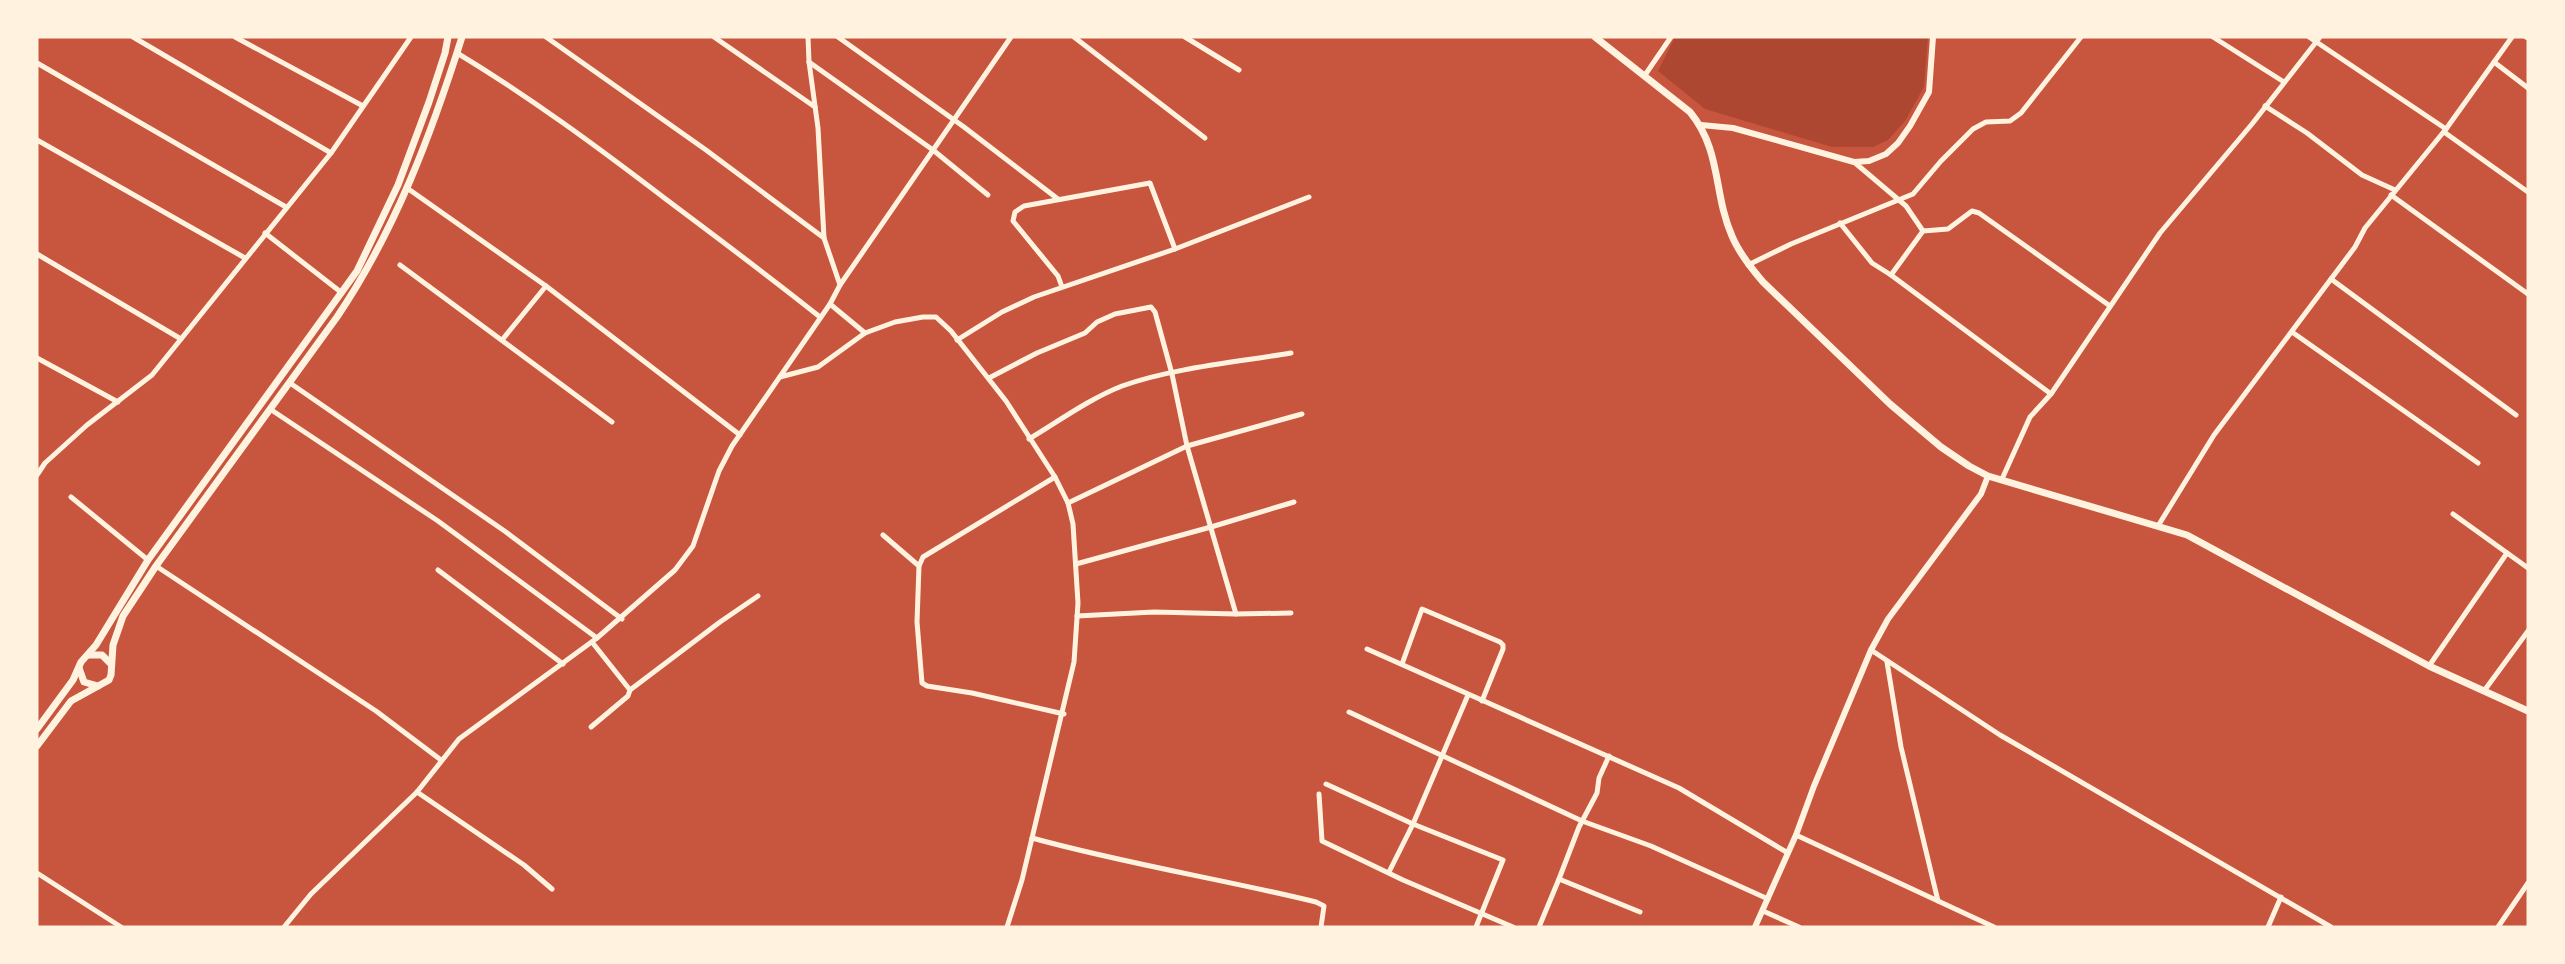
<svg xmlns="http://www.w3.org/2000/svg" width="2565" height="964" viewBox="0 0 2565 964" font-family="Literata,serif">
  <rect width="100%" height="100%" fill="#c8553d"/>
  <polygon fill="#ae4732" points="1675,37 1928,37 1924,87 1905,121 1888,140 1873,147 1832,147 1705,109 1658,71"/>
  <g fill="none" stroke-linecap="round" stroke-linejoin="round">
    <g stroke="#fff3e0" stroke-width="5">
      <polyline points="133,37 331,153"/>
      <polyline points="235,37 363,106"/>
      <polyline points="546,37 706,150 824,238"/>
      <polyline points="714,37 815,107"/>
      <polyline points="808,37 809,62 818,128 824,238 840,285"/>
      <polyline points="838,37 964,127 1058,199"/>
      <polyline points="1074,37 1205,138"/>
      <polyline points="1185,37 1239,70"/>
      <polyline points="2213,37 2284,82"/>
      <polyline points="2309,37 2446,129"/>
      <polyline points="2526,37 2528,38"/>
      <path d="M 457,53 C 530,97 599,148 667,200 C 719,239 770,277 820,317"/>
      <polyline points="809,62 933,150 988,195"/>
      <polyline points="2494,62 2528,88"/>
      <polyline points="37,63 286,207"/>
      <polyline points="1645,75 1671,37"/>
      <polyline points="2265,106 2307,133 2362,175 2395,190"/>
      <polyline points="2444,132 2528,192"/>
      <polyline points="37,140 245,258"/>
      <polyline points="1854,162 1906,206 1923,231"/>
      <polyline points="407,188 546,286 740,435"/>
      <polyline points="2391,195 2528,294"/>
      <polyline points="1840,223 1872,263 1891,275 1923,231 1948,229 1972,211 1979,213 2110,306"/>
      <polyline points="265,233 342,293"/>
      <polyline points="1175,249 1309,197"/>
      <polyline points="37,254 181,339"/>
      <polyline points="400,265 612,422"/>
      <polyline points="1748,265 1791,244 1913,194 1941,161 1973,129 1986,122 2010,121 2021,113 2081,37"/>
      <polyline points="1891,275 2051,394"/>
      <polyline points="2331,279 2516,415"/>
      <polyline points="830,304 865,333 895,322 923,317 936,317 951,331 1006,401 1055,477 1068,503 1073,524 1078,603 1074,662 1022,880 1007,927"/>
      <polyline points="2292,332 2478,463"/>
      <polyline points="502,340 546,286"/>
      <polyline points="957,340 1002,312 1034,297 1175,249 1150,183 1024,206 1015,212 1013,221 1058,276 1062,287"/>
      <polyline points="37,358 118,402"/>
      <polyline points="780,377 818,367 865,333"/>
      <polyline points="989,378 1037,353 1085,333 1097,322 1115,314 1151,307 1155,312 1172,374 1187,446 1236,614 1291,613"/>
      <polyline points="290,383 506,532 622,619"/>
      <polyline points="270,409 438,521 597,638"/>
      <path d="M 1029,439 C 1059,421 1089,399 1122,386 C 1172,368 1238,362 1291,353"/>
      <polyline points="37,475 45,463 87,425 152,375 331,153 411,37"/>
      <polyline points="2002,479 2030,417 2051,394 2160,233 2252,124 2320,37"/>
      <polyline points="71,497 148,560"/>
      <polyline points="1068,503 1187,446 1302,414"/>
      <polyline points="2453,514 2528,568"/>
      <polyline points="2158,526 2214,435 2355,247 2365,228 2446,129 2512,37"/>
      <polyline points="883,535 919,566 917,622 922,683 927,686 972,693 1064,714"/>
      <polyline points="1076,564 1211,527 1294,502"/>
      <polyline points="156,566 376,711 441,760"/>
      <polyline points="919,566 923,557 1055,477"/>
      <polyline points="438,570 563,664"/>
      <polyline points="1077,616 1154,612 1236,614"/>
      <polyline points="1367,649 1679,788 1788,853"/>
      <polyline points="1871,650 2000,735 2331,927"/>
      <polyline points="1887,662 1901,747 1938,901"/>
      <polyline points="1402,664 1422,609 1500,642 1503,645 1503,649 1482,701"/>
      <polyline points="2429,666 2507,553"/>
      <polyline points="630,690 720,622 758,596"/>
      <polyline points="2484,691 2528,631"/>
      <polyline points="1349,712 1582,821 1651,846 1768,899"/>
      <polyline points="591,727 628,696 630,690 592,642"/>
      <polyline points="1326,784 1413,824 1503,860 1476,927"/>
      <polyline points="417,792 524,865 552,889"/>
      <polyline points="1319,794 1322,841 1403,880 1513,927"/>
      <polyline points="1796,835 1994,927"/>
      <path d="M 1032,838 C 1126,864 1222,879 1316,902 L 1324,906 L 1321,927"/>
      <polyline points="1389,872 1413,824 1468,695"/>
      <polyline points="37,873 121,927"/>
      <polyline points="1559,879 1579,827 1597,793 1599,778 1609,756"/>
      <polyline points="1763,911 1799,927"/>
      <polyline points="284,927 311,894 417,792 459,739 597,638 675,570 693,546 719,471 732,446 830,304 840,285 1011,37"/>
      <polyline points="1539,927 1559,879 1640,912"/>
      <polyline points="2268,927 2281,897"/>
      <polyline points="2498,927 2528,883"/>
    </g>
    <g stroke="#fff3e0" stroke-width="6">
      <polyline points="1701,125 1733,128 1854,162 1869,161 1886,154 1898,143 1910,126 1929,92 1933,37"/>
      <polyline points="1755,927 1796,835 1814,786 1871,650 1888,619 1981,494 1988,476"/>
    </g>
    <g stroke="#fff3e0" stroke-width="7">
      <path d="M 1595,37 L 1690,112 C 1722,151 1713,193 1732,236 C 1739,253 1751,268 1763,282 L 1890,404 L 1941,447 L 1969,466 L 1988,476 L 2187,535 L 2429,666 L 2528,711"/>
      <polyline points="89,655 102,655 110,663"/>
      <polyline points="79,668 84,682 98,686"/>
      <polyline points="37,729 73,680 81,662 96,645 148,560 357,271 398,185 429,102 445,53 448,37"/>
      <path d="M 37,746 L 71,701 L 109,680 L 111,675 L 113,645 L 123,616 L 156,566 L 337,317 C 395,231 431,135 462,37"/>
    </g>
  </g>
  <rect width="2565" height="964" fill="none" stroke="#fff3e0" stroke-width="77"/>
</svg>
